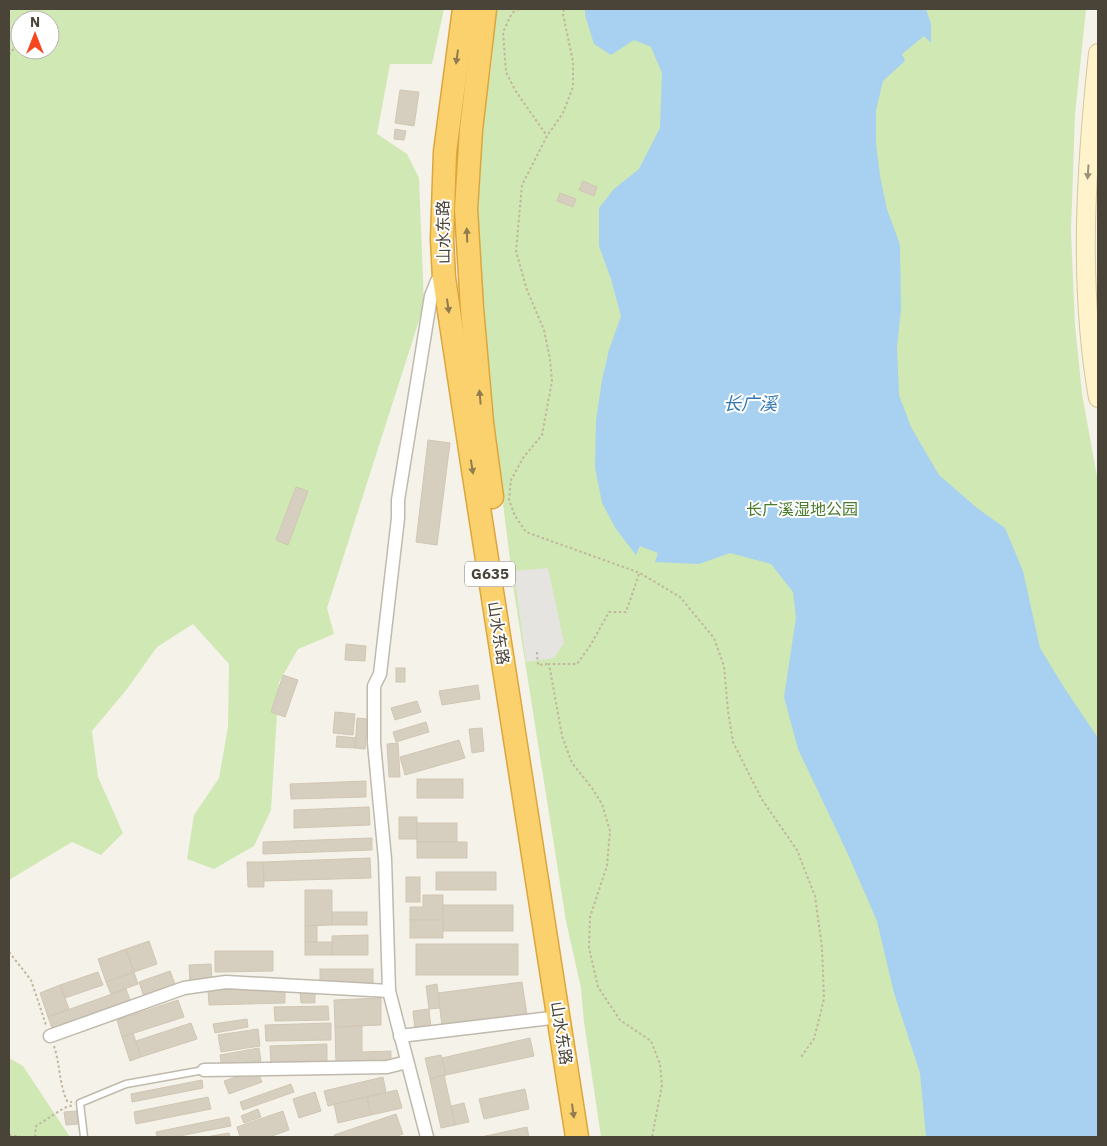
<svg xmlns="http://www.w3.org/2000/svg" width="1107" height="1146" viewBox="0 0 1107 1146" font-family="'IBM Plex Sans','Noto Sans SC',sans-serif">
  <rect width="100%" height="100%" fill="#f5f2ea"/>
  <g fill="#cfe8b4" fill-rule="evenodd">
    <path d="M 9,9 L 444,9 L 432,64 L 390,64 L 377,134 L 407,154 L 419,178 L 424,305 L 327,608 L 334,634 L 298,649 L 279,682 L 271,810 L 254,846 L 214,869 L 187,859 L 194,815 L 219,778 L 228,727 L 229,664 L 193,624 L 157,647 L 127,689 L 92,731 L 98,777 L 123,833 L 101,855 L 72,842 L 9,880 ZM 20,20 L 50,20 L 50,50 L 20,50 Z"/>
    <polygon points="496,9 1086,9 1075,114 1071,232 1075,325 1082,394 1098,482 1098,1137 601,1137 584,1022 581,988 566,921 514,592 494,431 475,245 481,123 491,70"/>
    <polygon points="9,1058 23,1066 70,1137 9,1137"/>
  </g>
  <polygon fill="#e6e4e1" points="548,568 564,643 554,658 526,662 514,571"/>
  <polygon fill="#a8d0f0" points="585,9 926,9 931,24 931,43 924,36 902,54 905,61 883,81 876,110 876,143 880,176 887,209 900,245 901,309 897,347 899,395 911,427 939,475 977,508 1005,528 1023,571 1040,648 1065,689 1098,738 1098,1137 926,1137 920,1073 894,993 877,921 846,850 798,749 784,697 796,618 793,592 771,564 730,553 699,564 655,562 658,553 640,546 636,555 616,529 602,503 595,467 596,421 602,380 609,350 621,316 611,279 599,246 599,208 614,189 639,169 660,128 662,73 651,47 634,40 611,55 594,44 585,15"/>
  <g fill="#d6cebf" stroke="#d1c6b3">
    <polygon points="400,90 419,92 414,126 395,123"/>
    <polygon points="395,129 406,131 404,140 394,139"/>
    <polygon points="583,181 597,187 594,196 579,190"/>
    <polygon points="560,193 576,199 573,207 557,201"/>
    <polygon points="428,440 450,443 437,545 416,542"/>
    <polygon points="296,487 308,491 288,545 276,540"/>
    <polygon points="346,644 366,646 365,661 345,660"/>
    <rect x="396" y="668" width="9" height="14"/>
    <polygon points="283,675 298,680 285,717 271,712"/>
    <polygon points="478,685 480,699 442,705 439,691"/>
    <polygon points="417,701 421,712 395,720 391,708"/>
    <polygon points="335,712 355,714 353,735 333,733"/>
    <polygon points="357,718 368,719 365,749 355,748"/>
    <polygon points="426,722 429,732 396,742 393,732"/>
    <polygon points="482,728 484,751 472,753 469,729"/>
    <polygon points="337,736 356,738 355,748 336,747"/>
    <polygon points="459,740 465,758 405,775 400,757"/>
    <polygon points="398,743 400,777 389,777 387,744"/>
    <rect x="417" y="779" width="46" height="19"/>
    <polygon points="366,781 366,797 291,799 290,784"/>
    <polygon points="369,807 370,825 294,828 294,810"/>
    <rect x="399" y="817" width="18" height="22"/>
    <rect x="417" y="823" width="40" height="19"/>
    <polygon points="372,838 372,850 263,854 263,842"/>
    <rect x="417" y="842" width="50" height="16"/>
    <polygon points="370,858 371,878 264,881 263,862"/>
    <polygon points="247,862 263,862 264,887 248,887"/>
    <rect x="436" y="872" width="60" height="18"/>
    <rect x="406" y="877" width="14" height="25"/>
    <polygon points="305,890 332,890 332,925 305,926"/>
    <polygon points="423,895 443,895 443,920 410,920 410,907 423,907"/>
    <rect x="443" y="905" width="70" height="26"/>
    <rect x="332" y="912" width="35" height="13"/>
    <rect x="410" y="920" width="33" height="18"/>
    <polygon points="317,925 317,942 305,942 305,926"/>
    <polygon points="368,935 368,955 332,955 332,936"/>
    <polygon points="149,941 157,964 134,972 126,949"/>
    <rect x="305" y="942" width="27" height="13"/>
    <rect x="416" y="944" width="102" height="31"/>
    <polygon points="126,949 134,972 106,982 98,959"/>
    <polygon points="215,951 273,951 273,971 215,972"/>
    <polygon points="211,964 212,982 190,984 189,965"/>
    <rect x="320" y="969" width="53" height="16"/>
    <polygon points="170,971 177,989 145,1000 139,982"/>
    <polygon points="98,972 103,985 65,998 60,985"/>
    <polygon points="134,972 138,984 111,994 106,982"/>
    <polygon points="522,982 527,1015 442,1026 438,993"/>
    <polygon points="437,984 440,1008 429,1009 426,986"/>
    <polygon points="60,985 69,1009 48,1017 40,993"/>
    <polygon points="285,988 285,1003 209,1005 208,990"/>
    <polygon points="126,989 132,1005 54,1033 48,1017"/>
    <polygon points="300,991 315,991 315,1003 301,1003"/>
    <polygon points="381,998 381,1025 335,1027 334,1000"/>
    <polygon points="178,1000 184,1017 122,1037 117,1020"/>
    <polygon points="328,1006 329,1020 275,1021 274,1007"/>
    <polygon points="429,1009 431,1028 415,1030 413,1011"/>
    <polygon points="247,1019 248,1027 215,1033 213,1024"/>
    <polygon points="191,1023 197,1039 141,1057 136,1041"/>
    <polygon points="331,1023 331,1040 266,1041 265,1025"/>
    <polygon points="362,1026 362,1052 391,1051 391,1064 336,1065 335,1027"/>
    <polygon points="258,1029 260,1046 221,1052 218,1035"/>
    <polygon points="133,1033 141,1057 130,1061 122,1037"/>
    <polygon points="530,1038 534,1056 446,1075 442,1058"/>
    <polygon points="327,1044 327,1063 271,1065 270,1046"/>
    <polygon points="259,1048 261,1061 222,1068 220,1055"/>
    <polygon points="441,1055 446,1075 430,1079 425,1058"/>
    <polygon points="257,1070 262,1082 229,1094 224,1081"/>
    <polygon points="444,1075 455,1125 441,1128 430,1079"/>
    <polygon points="383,1077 386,1092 328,1106 324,1091"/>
    <polygon points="202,1080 203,1088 132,1102 131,1094"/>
    <polygon points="291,1084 294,1092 243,1110 240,1102"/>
    <polygon points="525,1089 529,1109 484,1119 479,1099"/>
    <polygon points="397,1090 402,1108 371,1115 367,1097"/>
    <polygon points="315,1092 321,1111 299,1118 293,1099"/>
    <polygon points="208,1097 211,1109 136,1124 134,1112"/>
    <polygon points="367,1097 371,1115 338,1123 334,1104"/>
    <polygon points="464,1103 469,1122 455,1125 451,1106"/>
    <polygon points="258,1109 261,1117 244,1123 241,1116"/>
    <polygon points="77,1111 78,1124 66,1125 64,1112"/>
    <polygon points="283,1111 289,1130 269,1137 240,1137 237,1127"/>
    <polygon points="396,1114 403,1134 393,1137 335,1137 334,1135"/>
    <polygon points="229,1117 231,1126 174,1137 157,1137 156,1132"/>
    <polygon points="527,1127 529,1137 481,1137"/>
    <polygon points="229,1133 230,1137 206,1137"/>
  </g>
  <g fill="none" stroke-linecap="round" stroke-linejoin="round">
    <g stroke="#c0baac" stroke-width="9">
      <polyline id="lane" points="84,1137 80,1103 126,1084 204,1070"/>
    </g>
    <g stroke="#c0baac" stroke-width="15">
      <g id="street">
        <polyline points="50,1036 184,988 226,982 389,991"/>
        <polyline points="400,1036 559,1017"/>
        <polyline points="204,1070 387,1067 407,1062"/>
        <polyline points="427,1137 389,991 385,859 374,743 374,686 380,674 398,518 398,500 431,296 437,281 444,278"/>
      </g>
    </g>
    <g stroke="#d4c79a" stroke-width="20">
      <path id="secondary" d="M 1098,53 C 1086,167 1078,284 1098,398"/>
    </g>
    <g stroke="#dca63d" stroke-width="25">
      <g id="highway">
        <polyline points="464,9 445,152 442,239 444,278 472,463 577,1137"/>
        <polyline points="485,9 471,130 466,209 472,308 482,423 492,497"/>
      </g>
    </g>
    <g stroke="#c2b69e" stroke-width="2" stroke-dasharray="2.5 2.5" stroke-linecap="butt">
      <polyline points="519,9 512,13 503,32 506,72 515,90 547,136"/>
      <polyline points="564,9 563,14 573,62 573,87 563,113 547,136 522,185 516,251 527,290 544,330 550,359 552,381 542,435 523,458 511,480 509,500 515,516 526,532 640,573 680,597 714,638 724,666 728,711 733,742 761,798 797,850 815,896 822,948 824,999 814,1039 801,1057"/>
      <polyline points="28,20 29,9"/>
      <polyline points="9,55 20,40"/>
      <polyline points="639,574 626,612 609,612 590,646 577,664 549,664 562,736 572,763 592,788 602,804 610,831 607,866 590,917 589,948 598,987 620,1020 651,1041 660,1064 662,1085 652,1137"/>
      <polyline points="537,652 538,665 548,664"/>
      <polyline points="9,952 31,980 46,1025"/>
      <path d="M 54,1046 C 60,1064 59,1083 67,1101 L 72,1102"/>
      <polyline points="9,1135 22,1137"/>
      <polyline points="35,1137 36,1126 64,1108 73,1105"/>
    </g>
    <use href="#lane" stroke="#fff" stroke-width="6"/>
    <use href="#street" stroke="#fff" stroke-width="12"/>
    <use href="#secondary" stroke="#fef3cb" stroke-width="18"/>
    <use href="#highway" stroke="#fbd16e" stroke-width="22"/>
  </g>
  <defs><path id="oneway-solid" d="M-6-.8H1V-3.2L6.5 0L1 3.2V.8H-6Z" transform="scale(1.25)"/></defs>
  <g fill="#907c4e">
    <use href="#oneway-solid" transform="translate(457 57) rotate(98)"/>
    <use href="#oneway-solid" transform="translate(467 235) rotate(-92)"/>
    <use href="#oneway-solid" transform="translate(448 306) rotate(82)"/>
    <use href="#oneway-solid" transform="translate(480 397) rotate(-95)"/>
    <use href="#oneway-solid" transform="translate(472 467) rotate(81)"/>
    <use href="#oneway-solid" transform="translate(573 1111) rotate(82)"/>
  </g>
  <use fill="#9a927a" href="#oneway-solid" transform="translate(1088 172) rotate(94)"/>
  <g text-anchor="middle" stroke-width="4" stroke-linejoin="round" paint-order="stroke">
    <rect fill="#fff" stroke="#807b74" stroke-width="1" x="465" y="561.5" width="50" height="25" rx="4"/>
    <g font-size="15" font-weight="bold" fill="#494338">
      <text x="490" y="579">G635</text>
    </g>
    <g font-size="16" fill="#494338" stroke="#fff">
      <text transform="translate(443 232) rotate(-91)" y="6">山水东路</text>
      <text transform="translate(499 633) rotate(81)" y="6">山水东路</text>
      <text transform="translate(562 1033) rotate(81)" y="6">山水东路</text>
    </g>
    <g font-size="16" fill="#477a2b" stroke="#fff">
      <text x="802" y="515">长广溪湿地公园</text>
    </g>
    <g font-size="18" font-style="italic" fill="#3279b4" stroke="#fff">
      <text x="750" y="410">长广溪</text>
    </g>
  </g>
  <rect width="1107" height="1146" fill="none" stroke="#494338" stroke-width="20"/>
  <g transform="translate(35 35)"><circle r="24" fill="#ffffff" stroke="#b6b4af"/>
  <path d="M0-4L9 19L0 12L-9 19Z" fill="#f7461f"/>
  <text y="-8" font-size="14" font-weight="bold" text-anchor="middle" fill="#494338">N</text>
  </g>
</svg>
